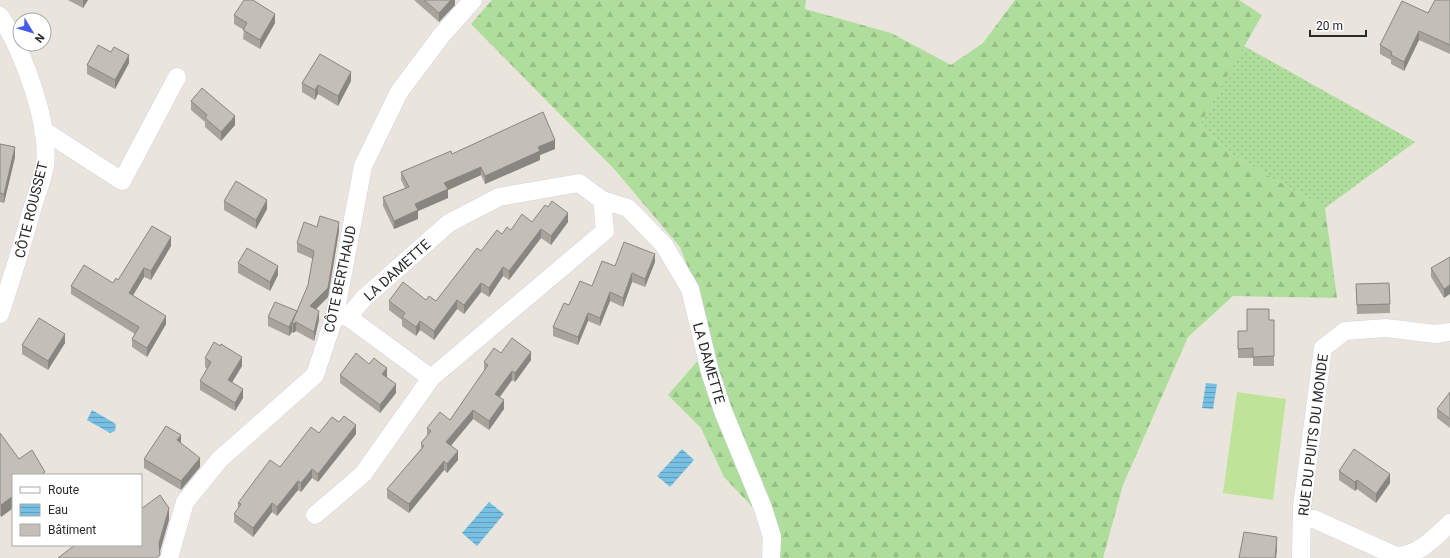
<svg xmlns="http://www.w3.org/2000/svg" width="1450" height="558" viewBox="0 0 1450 558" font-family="Roboto,sans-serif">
  <defs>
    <pattern id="forest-firs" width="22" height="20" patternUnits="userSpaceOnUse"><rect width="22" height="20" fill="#aedd9c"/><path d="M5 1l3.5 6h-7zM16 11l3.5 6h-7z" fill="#96be86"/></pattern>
    <pattern id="garden-dots" width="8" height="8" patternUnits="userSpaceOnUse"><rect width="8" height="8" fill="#aedd9c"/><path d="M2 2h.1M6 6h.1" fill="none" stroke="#96be86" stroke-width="1.8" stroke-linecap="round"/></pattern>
    <pattern id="water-rules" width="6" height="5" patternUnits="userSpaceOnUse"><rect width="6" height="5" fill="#77c0e4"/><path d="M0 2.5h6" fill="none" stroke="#629cb9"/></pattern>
  </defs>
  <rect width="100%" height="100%" fill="#eae5dc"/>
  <polygon fill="url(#forest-firs)" points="492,0 806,0 805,9 891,33 951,65 983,43 1015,0 1239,0 1262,15 1200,125 1231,154 1325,208 1337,298 1233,296 1188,337 1123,485 1103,558 775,558 775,531 724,477 701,428 668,395 707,350 697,290 680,247 615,170 471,24"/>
  <polygon fill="url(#garden-dots)" points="1244,46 1415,142 1325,208 1231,154 1200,125"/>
  <polygon fill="#bfe399" points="1237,392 1286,399 1273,500 1223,493"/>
  <g fill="url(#water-rules)">
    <polygon points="1206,383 1217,384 1213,409 1202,408"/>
    <polygon points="92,410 116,424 115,431 110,433 87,420"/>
    <polygon points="682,449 694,460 670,487 657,476"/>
    <polygon points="489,502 504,514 477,546 462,533"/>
  </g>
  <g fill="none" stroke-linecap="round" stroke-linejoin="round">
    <g stroke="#d1d3e1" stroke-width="19">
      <g id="minor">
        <path d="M 0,16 C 23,51 50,123 45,165 C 43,179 37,193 33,206 C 23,242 12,278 0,314"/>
        <polyline points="43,130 122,181 177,77"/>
        <polyline points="602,200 628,208 664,245 690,289 710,372 723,411 763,508 772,537 771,558"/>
        <polyline points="335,315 348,317 431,378 605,231 602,200 579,183 499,197 449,223 364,298 348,317"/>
        <polyline points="315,515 363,474 431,378"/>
        <path d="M 1302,519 L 1314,519 L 1396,556 C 1418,556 1435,537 1450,523"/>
        <polyline points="169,558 185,502 220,459 315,375 335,315 363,166 399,92 441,36 473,0"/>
        <polyline points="1301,558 1302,507 1323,348 1345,331 1386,328 1435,334 1450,332"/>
      </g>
    </g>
    <use href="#minor" stroke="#fff" stroke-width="18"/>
  </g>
  <g fill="#a8a49d">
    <polygon points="68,0 88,0 83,8"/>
    <polygon points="414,0 455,0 455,5 439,22"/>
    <polygon points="1450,0 1450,54 1419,40 1404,71 1391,64 1391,60 1380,54 1380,45 1428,13"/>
    <polygon points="234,15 275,23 260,49 243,39 244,30 234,24"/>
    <polygon points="129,63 115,89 87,74 87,65"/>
    <polygon points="351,81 338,106 318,94 315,100 302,92 302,83"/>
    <polygon points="191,101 235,125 221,141 205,127 205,122 191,110"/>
    <polygon points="0,144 15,157 4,203 0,202"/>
    <polygon points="555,149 540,155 540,160 485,184 481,175 448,190 448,198 418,211 418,219 394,229 383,206 383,197 405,188 401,180 401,172 452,154"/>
    <polygon points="224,201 267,209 256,229 224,210"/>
    <polygon points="532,222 568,222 551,245 541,238 509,280 503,276 489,297 481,292 464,314 457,309 434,340 420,330 416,336 402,326 402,320 389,310 389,301 426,300 436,301 481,251 502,234"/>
    <polygon points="317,227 339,231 328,297 316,309 319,320 314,341 296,331 293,333 292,332 289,336 268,326 268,317 297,311 308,285 313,259 297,252 297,243"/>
    <polygon points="171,246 151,280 144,277 133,295 166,324 147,357 132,347 132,339 135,334 71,294 71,286 113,283"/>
    <polygon points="1450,257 1444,298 1431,277 1431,268"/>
    <polygon points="655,262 645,287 632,282 623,307 610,301 600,326 588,321 578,345 553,336 553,327 569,305 592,286"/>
    <polygon points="238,263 278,275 270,291 238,273"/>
    <polygon points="1356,284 1390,304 1390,313 1357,314"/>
    <polygon points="1269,320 1274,320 1274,366 1253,366 1253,358 1238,358 1238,331 1247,331"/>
    <polygon points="65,343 48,370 22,354 22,345"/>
    <polygon points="501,353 531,360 515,382 512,380 500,397 504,409 489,430 473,419 451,446 458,460 447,473 444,470 409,513 387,498 387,489 421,449 421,443 427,436 427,428 450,420 484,371 484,362"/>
    <polygon points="205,358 242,366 232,382 243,398 235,411 200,390 200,381 207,369 205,367"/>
    <polygon points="340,375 387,377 396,393 380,413 340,383"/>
    <polygon points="1450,392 1450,428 1437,418 1437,409"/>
    <polygon points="0,433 19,459 45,475 13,475 13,508 1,517 0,515"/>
    <polygon points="319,433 356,434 318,482 312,478 301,492 298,490 277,516 272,512 253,537 234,522 234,514 238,508 238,503"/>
    <polygon points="181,443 200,467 181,490 144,468 144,459"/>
    <polygon points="1339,471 1390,483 1376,503 1357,489 1355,491 1339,480"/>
  </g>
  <g fill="#888680">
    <polygon points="83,0 88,0 83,8"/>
    <polygon points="451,0 455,0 455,5 439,22 439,13"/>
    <polygon points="275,14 275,23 260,49 260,40"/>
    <polygon points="1419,31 1419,40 1404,71 1404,62"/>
    <polygon points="129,55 129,63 115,89 115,80"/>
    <polygon points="351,72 351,81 338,106 338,96"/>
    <polygon points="318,85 318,94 315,100 315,90"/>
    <polygon points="235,116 235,125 221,141 221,132"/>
    <polygon points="555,140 555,149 540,155 540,160 485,184 485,176 538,147"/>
    <polygon points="15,147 15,157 4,203 4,194"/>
    <polygon points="481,167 481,175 448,190 448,198 418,211 418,219 394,229 394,221 444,183"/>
    <polygon points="267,200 267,209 256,229 256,220"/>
    <polygon points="568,213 568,222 551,245 551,236"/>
    <polygon points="339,222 339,231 328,297 310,315 310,306"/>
    <polygon points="541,229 541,238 509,280 509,271"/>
    <polygon points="171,237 171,246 151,280 151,271"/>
    <polygon points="655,254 655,262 645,287 645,279"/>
    <polygon points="278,266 278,275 270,291 270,282"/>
    <polygon points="503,267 503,276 489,297 489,288"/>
    <polygon points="144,268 144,277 129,302 129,293"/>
    <polygon points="632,273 632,282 623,307 623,298"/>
    <polygon points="481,283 481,292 464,314 464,305"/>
    <polygon points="1450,285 1450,294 1444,298 1444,289"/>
    <polygon points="610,292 610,301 600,326 600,318"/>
    <polygon points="457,300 457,309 434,340 434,331"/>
    <polygon points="297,311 296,331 293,333 293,324 292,323 292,332 289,336 289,327"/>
    <polygon points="319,311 319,320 314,341 314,332"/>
    <polygon points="588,313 588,321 578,345 578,337"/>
    <polygon points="166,316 166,324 147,357 147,348"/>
    <polygon points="420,321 420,330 416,336 416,327"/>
    <polygon points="65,334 65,343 48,370 48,361"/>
    <polygon points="531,352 531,360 515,382 515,373"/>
    <polygon points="242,357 242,366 228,389 228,380"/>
    <polygon points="387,368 387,377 382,383 382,374"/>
    <polygon points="512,371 512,380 495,403 495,394"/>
    <polygon points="396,384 396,393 380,413 380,405"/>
    <polygon points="243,389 243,398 235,411 235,403"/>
    <polygon points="504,400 504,409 489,430 489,421"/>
    <polygon points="473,410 473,419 446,451 446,442"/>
    <polygon points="356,425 356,434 318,482 318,474"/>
    <polygon points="181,435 181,444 177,440"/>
    <polygon points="458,451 458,460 447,473 447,464"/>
    <polygon points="200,458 200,467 181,490 181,481"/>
    <polygon points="444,461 444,470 409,513 409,504"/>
    <polygon points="312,469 312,478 301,492 301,483"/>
    <polygon points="1390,474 1390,483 1376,503 1376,494"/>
    <polygon points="1357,480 1357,489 1355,491 1355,482"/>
    <polygon points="298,481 298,490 277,516 277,507"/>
    <polygon points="13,496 13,508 1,517 1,505"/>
    <polygon points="272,503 272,512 253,537 253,528"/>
    <polygon points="169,508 169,520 159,555 159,543"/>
    <polygon points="1277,537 1277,550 1276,558 1275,558"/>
  </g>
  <g fill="#c3bfb7" stroke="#888680">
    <polygon points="244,0 253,0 275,14 260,40 243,30 247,23 234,15"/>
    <polygon points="424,0 451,0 439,13"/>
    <polygon points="1435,0 1450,0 1450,45 1419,31 1404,62 1391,55 1392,52 1380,45 1402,1 1428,13"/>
    <polygon points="98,45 111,52 114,47 129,55 115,80 87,65"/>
    <polygon points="320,54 351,72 338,96 318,85 315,90 302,83"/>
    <polygon points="202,88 235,116 221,132 205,118 207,115 191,101"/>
    <polygon points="543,112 555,140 538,147 540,151 485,176 481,167 444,183 448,189 415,204 418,210 394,221 383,197 409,187 401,172 451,151 452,154"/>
    <polygon points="0,144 15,147 4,194 0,193"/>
    <polygon points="236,181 267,200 256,220 224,201"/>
    <polygon points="552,201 568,213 551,236 541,229 509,271 503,267 489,288 481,283 464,305 457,300 434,331 420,321 416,327 402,317 405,313 389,301 403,282 426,300 429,296 436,301 477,248 481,251 497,230 502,234 507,227 511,230 522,214 532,222 545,205 548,207"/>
    <polygon points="320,216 339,222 328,288 310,306 319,311 314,332 296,322 293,324 292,323 308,285 314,251 297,243 304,222 317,227"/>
    <polygon points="152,226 171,237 151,271 144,268 129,293 166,316 147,348 132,339 139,327 71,286 84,265 113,283 116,278 118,280"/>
    <polygon points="624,242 655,254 645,279 632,273 623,298 610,292 600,318 588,313 578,337 553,327 564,303 569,305 580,281 592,286 602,261 615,266"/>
    <polygon points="247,248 278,266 270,282 238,263"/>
    <polygon points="1450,257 1450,285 1444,289 1431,268"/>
    <polygon points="1389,283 1390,304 1357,305 1356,284"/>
    <polygon points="275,302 297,311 289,327 268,317"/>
    <polygon points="1247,309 1269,309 1269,320 1274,320 1274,356 1253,357 1253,348 1238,349 1238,331 1247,331"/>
    <polygon points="39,318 65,334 48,361 22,345"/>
    <polygon points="512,338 531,352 515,373 512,371 495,394 504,400 489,421 473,410 446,442 458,451 447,464 444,461 409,504 387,489 424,446 421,443 431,431 427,428 440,412 450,420 488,365 484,362 494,348 501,353"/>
    <polygon points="214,342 220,346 221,344 242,357 228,380 243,389 235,403 200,381 211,362 205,358"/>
    <polygon points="356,353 369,364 374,358 380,363 387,368 382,374 396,384 380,405 340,375"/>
    <polygon points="1450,392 1450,419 1437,409"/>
    <polygon points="344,416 356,425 318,474 312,469 301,483 298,481 277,507 272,503 253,528 234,514 241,504 238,503 270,460 280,467 311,427 319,433 332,417 339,422"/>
    <polygon points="166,426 181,435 177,440 200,458 181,481 144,459"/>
    <polygon points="0,433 19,459 32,450 45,472 41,475 13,475 13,496 1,505 0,503"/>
    <polygon points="1354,449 1390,474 1376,494 1357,480 1355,482 1339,471"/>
    <polygon points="160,495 169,508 159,543 160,555 156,558 58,558 75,545 141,545 141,509"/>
    <polygon points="1244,532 1277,537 1275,558 1239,558"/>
  </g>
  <g text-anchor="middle" stroke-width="3" stroke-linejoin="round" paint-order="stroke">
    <g font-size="14" fill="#292929" stroke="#fff">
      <text transform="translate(31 210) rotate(-76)" y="5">CÔTE ROUSSET</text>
      <text transform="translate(397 270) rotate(-42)" y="5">LA DAMETTE</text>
      <text transform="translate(340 279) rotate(-78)" y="5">CÔTE BERTHAUD</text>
      <text transform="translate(709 363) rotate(74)" y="5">LA DAMETTE</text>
      <text transform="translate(1313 435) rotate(-83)" y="5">RUE DU PUITS DU MONDE</text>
    </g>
  </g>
  <rect x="12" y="474" width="130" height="72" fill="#ffffff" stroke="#a9a9a9"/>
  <rect x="20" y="487" width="20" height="6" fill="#ffffff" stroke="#a9a9a9"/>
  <text x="48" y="494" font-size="12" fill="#292929">Route</text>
  <rect x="20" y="504" width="20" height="12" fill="url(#water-rules)" stroke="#a9a9a9"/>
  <text x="48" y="514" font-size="12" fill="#292929">Eau</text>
  <rect x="20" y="524" width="20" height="12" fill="#c3bfb7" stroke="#a9a9a9"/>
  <text x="48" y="534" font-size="12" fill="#292929">Bâtiment</text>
  <g transform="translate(32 32) rotate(128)"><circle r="19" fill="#ffffff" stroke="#a9a9a9"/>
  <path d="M0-3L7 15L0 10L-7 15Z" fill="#485ceb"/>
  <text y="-6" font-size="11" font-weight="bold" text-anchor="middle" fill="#292929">N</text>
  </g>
  <path d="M1310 30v6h56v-6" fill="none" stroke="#292929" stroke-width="2"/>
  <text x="1316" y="30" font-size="12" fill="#292929" stroke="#ffffff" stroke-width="3" paint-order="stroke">20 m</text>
</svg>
